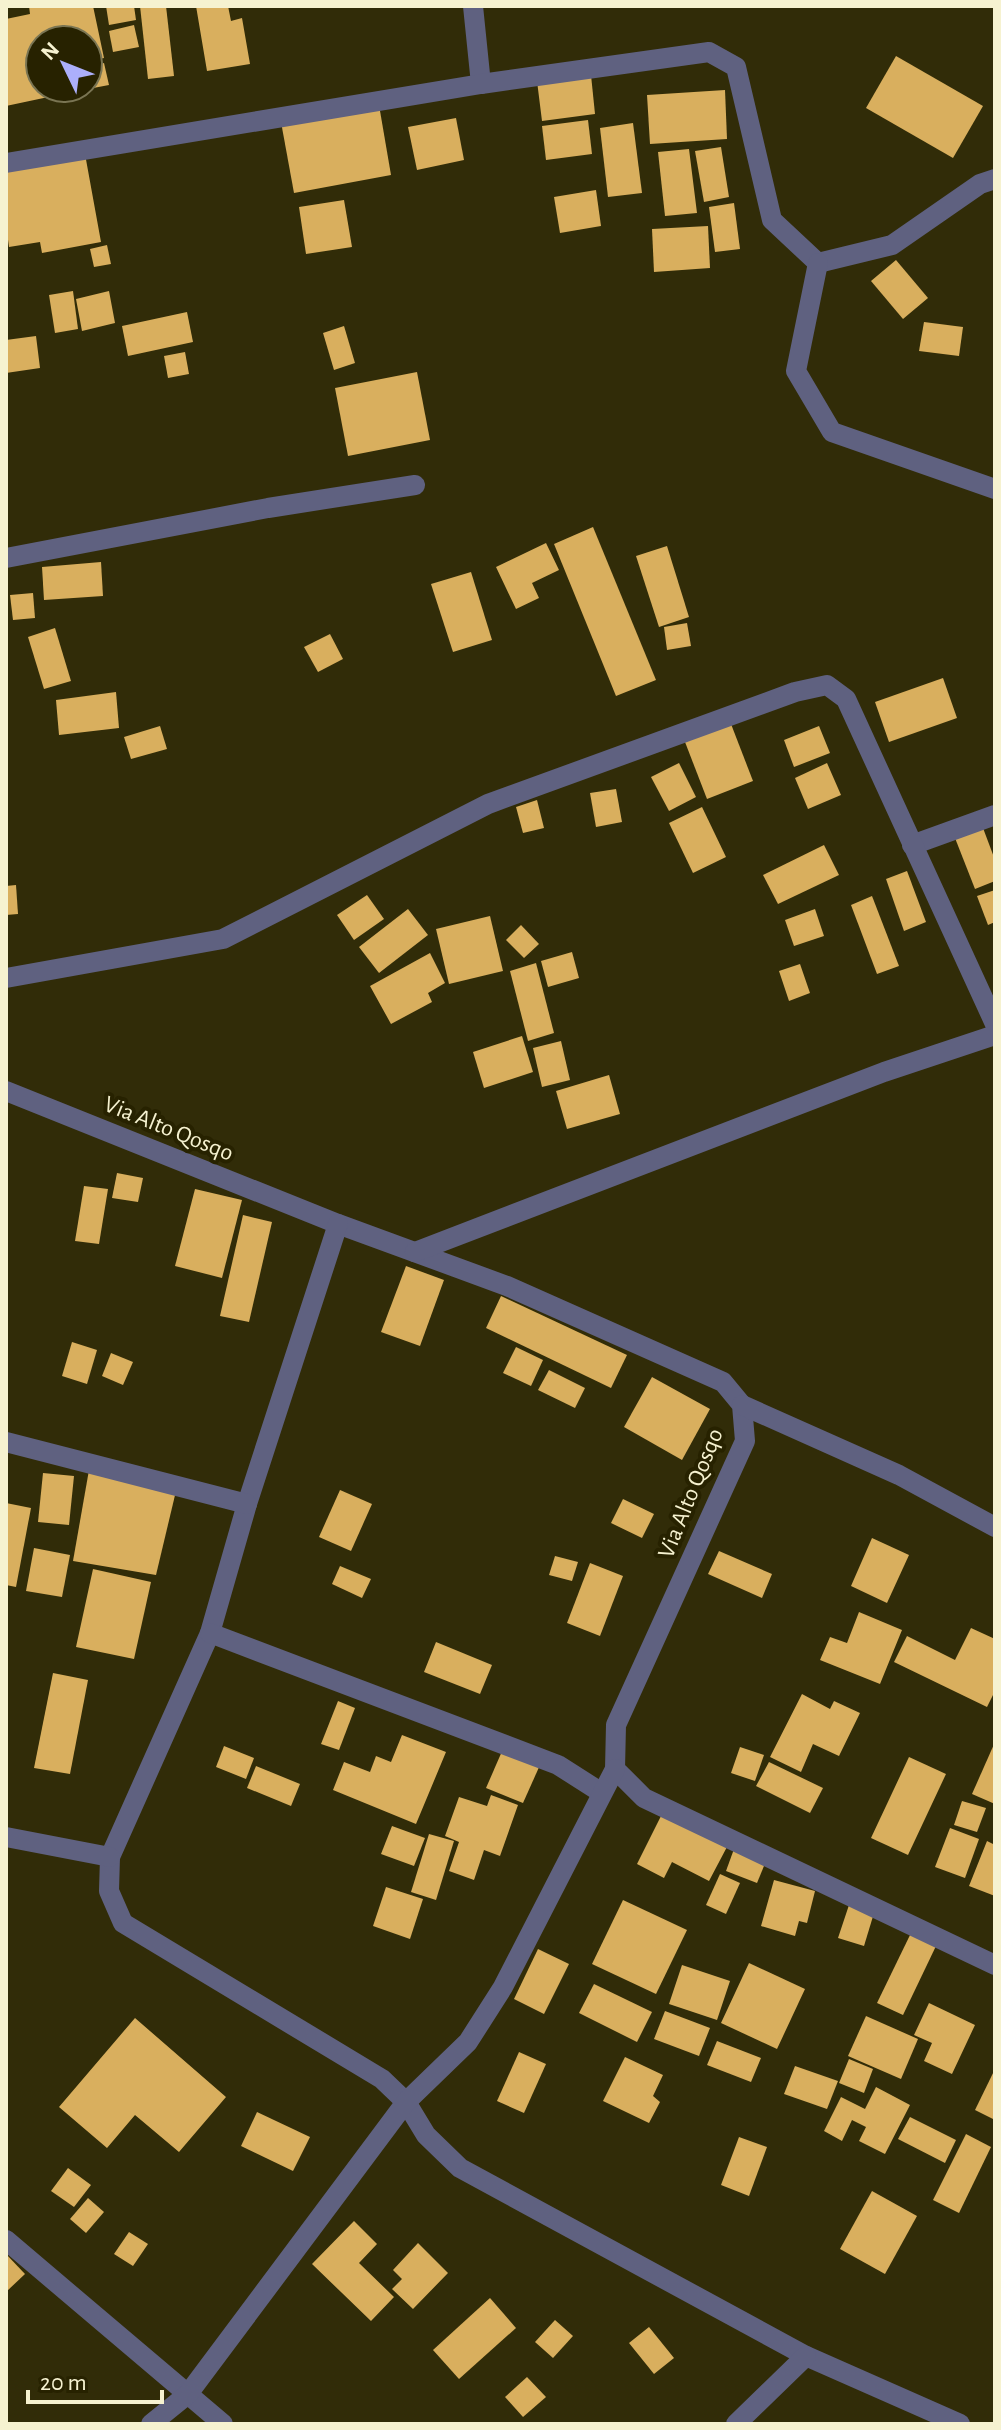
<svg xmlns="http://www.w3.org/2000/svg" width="1001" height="2430" viewBox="0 0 1001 2430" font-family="'Alegreya Sans',sans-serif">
  <rect width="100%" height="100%" fill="#312c08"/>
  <g fill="#d9af5e">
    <polygon points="29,6 93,6 104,58 88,61 88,40 40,40 40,88 86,89 6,106 6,19 30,14"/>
    <polygon points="106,6 134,6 136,20 109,25"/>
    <polygon points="140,6 166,6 174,76 148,79"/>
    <polygon points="196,6 228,6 231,21 242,18 250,64 207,71"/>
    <polygon points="134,25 139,47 113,52 109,31"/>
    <polygon points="896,56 983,106 953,158 866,108"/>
    <polygon points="104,63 109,85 88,89 88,67"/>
    <polygon points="591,75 595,114 542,121 537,81"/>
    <polygon points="725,90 727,139 650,144 647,95"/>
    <polygon points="379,105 391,175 294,193 281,122"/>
    <polygon points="456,118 464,160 417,170 408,127"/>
    <polygon points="588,120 592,154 546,160 542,126"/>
    <polygon points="633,123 642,193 608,197 600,128"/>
    <polygon points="721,147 729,197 704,202 695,151"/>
    <polygon points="689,149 697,213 665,216 658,152"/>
    <polygon points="85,154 101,242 42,253 40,242 9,247 6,225 6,172"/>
    <polygon points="596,190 601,226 560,233 554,197"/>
    <polygon points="344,200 352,247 306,254 299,207"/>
    <polygon points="734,203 740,249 715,252 709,207"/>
    <polygon points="708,226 710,268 654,272 652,229"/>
    <polygon points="107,245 111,264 94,267 90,249"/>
    <polygon points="896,260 928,298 903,319 871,281"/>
    <polygon points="73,291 78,329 55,333 49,295"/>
    <polygon points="109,291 115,323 82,331 76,299"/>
    <polygon points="187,312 193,342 128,356 122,326"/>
    <polygon points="924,322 963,327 959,356 919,351"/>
    <polygon points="344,326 355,363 334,370 323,333"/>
    <polygon points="36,336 40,368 6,373 6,340"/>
    <polygon points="185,352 189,374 168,378 164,356"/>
    <polygon points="417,372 430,440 348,456 335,388"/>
    <polygon points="593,527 656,680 616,696 554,544"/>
    <polygon points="546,543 559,570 532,583 539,598 516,609 496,567"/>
    <polygon points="667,546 689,617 659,627 636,556"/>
    <polygon points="101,562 103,596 44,600 42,567"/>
    <polygon points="471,572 492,640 453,652 431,584"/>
    <polygon points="33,593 35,618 13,620 10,595"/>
    <polygon points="687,623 691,646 667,650 664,627"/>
    <polygon points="55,628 71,681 44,689 28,637"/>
    <polygon points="330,634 343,659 318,672 304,647"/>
    <polygon points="943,678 957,718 889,742 875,702"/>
    <polygon points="116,692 119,728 59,735 56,700"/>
    <polygon points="731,724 753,781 707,799 685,742"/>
    <polygon points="160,726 167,749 131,759 124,737"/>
    <polygon points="819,726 830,753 794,767 784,740"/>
    <polygon points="679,763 696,797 669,811 651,777"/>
    <polygon points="827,763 841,795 808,809 795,778"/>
    <polygon points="616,789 622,822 596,827 590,793"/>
    <polygon points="537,800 544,828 523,833 516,807"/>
    <polygon points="702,807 726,857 693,873 669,823"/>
    <polygon points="983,828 995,860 995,881 975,889 955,838"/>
    <polygon points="824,845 839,875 778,904 763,875"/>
    <polygon points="907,871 926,922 904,931 886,879"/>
    <polygon points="16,885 18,914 6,915 6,886"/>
    <polygon points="995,890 995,922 988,925 977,896"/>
    <polygon points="367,895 384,919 354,940 337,915"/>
    <polygon points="872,896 899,966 877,974 851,905"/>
    <polygon points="408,909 428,935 379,973 359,947"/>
    <polygon points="815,909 824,936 794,946 785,920"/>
    <polygon points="490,916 503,971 449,984 436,929"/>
    <polygon points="521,925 539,944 524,958 506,940"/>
    <polygon points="572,952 579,978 548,987 541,961"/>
    <polygon points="430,953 445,983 428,993 432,1002 391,1024 370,986"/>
    <polygon points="536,963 554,1033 528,1041 510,971"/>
    <polygon points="800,964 810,993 789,1001 779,971"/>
    <polygon points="522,1036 533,1072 484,1088 473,1052"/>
    <polygon points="561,1041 570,1080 542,1087 533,1048"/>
    <polygon points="609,1075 620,1114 567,1129 556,1091"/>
    <polygon points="117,1173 143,1178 138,1202 112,1198"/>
    <polygon points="84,1186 108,1189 99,1244 75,1241"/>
    <polygon points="195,1189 242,1200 222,1278 175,1266"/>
    <polygon points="243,1215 272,1222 249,1322 220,1316"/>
    <polygon points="406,1266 444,1280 420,1346 381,1332"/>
    <polygon points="501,1296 627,1355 611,1388 486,1328"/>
    <polygon points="72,1342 97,1350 87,1384 62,1376"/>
    <polygon points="516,1347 543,1360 531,1386 503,1373"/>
    <polygon points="111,1353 133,1362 123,1385 102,1376"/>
    <polygon points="549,1370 585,1388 575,1408 538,1390"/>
    <polygon points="652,1377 710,1409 682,1460 624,1427"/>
    <polygon points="89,1470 176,1491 156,1575 73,1561"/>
    <polygon points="43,1473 74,1476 69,1525 38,1522"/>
    <polygon points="340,1490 372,1504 351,1551 319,1537"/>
    <polygon points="623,1499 654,1514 642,1538 611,1523"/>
    <polygon points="6,1503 31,1508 16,1587 6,1585"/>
    <polygon points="872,1538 909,1555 887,1603 851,1586"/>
    <polygon points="34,1548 70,1555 62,1597 26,1591"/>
    <polygon points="719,1551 772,1574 762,1598 708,1574"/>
    <polygon points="555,1556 578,1562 572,1581 549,1575"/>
    <polygon points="590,1563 623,1576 600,1636 567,1623"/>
    <polygon points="340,1566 371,1579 362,1598 332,1584"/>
    <polygon points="93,1569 151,1582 134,1659 76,1647"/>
    <polygon points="859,1612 902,1630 880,1684 820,1660 830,1637 847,1643"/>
    <polygon points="971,1628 995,1639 995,1691 987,1707 894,1662 907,1636 955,1660"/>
    <polygon points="436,1642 492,1665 480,1694 424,1672"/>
    <polygon points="53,1673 88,1680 70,1774 34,1768"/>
    <polygon points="802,1694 830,1709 834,1701 860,1713 839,1756 813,1744 801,1772 770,1757"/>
    <polygon points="338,1701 355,1708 339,1750 321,1744"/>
    <polygon points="402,1735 446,1752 416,1824 333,1790 344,1762 370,1772 376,1756 391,1762"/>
    <polygon points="995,1742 995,1804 972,1794"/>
    <polygon points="224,1746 254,1758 246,1779 216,1767"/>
    <polygon points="740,1747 764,1755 755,1781 731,1773"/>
    <polygon points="503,1749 540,1765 523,1803 486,1788"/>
    <polygon points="909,1757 946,1774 908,1855 871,1838"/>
    <polygon points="769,1762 823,1788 810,1813 756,1786"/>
    <polygon points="256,1766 300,1784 291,1806 247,1788"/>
    <polygon points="491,1795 518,1805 500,1856 484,1850 474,1880 449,1871 459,1842 445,1836 459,1797 487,1806"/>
    <polygon points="962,1801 986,1808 977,1832 954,1825"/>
    <polygon points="663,1812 728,1845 709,1881 672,1862 664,1878 637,1864"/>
    <polygon points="392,1826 425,1838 414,1866 381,1854"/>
    <polygon points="950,1828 979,1839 965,1878 935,1867"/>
    <polygon points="429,1834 454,1841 436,1900 411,1892"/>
    <polygon points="987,1841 995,1845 995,1896 969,1886"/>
    <polygon points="734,1849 766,1861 757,1883 726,1871"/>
    <polygon points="720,1874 740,1883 726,1914 706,1905"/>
    <polygon points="774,1880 815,1891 807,1923 799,1921 795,1936 761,1926"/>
    <polygon points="386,1887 423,1899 410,1939 373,1926"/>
    <polygon points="623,1900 687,1930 656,1994 592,1964"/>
    <polygon points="849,1905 874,1913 864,1946 838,1938"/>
    <polygon points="911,1933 936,1946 903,2015 877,2003"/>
    <polygon points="538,1949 569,1964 544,2014 514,1999"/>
    <polygon points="749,1963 805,1989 777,2049 721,2023"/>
    <polygon points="682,1965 730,1981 717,2020 669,2004"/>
    <polygon points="594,1984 652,2012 637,2042 579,2013"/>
    <polygon points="929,2003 975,2025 952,2074 924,2061 932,2043 914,2035"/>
    <polygon points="665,2011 710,2028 699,2056 654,2039"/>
    <polygon points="866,2016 918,2039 901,2079 848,2056"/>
    <polygon points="135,2018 226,2097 179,2152 135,2115 107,2148 59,2107"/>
    <polygon points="717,2041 761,2058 751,2082 707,2065"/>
    <polygon points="519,2052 546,2064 524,2113 497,2101"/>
    <polygon points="625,2057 663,2075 653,2096 660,2102 649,2123 603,2101"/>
    <polygon points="849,2059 873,2069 864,2093 839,2083"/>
    <polygon points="795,2066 838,2081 827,2109 784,2094"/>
    <polygon points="995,2069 995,2120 975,2110"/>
    <polygon points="876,2087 910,2105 885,2154 859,2141 866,2127 852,2120 842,2141 824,2131 841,2097 865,2109"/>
    <polygon points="257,2112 310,2137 293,2171 241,2146"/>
    <polygon points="910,2117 956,2140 945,2163 898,2139"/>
    <polygon points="966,2134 991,2147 959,2213 933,2200"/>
    <polygon points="739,2137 767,2147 749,2196 721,2185"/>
    <polygon points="68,2168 91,2185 74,2207 51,2191"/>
    <polygon points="872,2191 917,2216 885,2274 840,2249"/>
    <polygon points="88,2198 104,2212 86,2233 70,2219"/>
    <polygon points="354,2221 377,2244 359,2263 394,2297 371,2321 312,2264"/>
    <polygon points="129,2232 148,2244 133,2266 114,2254"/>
    <polygon points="418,2243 448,2273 413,2309 392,2289 402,2279 393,2270"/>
    <polygon points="6,2254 25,2274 6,2292"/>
    <polygon points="490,2298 516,2328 459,2379 433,2350"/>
    <polygon points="555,2320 573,2336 553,2358 535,2342"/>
    <polygon points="649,2327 674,2358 654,2374 629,2343"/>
    <polygon points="527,2377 546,2397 523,2417 505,2397"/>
  </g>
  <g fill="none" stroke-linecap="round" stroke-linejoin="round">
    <g stroke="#5f6180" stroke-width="20">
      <polyline points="473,6 481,84"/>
      <polyline points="6,163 481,84 709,52 736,67 772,220 818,263 892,245 980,184 995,179"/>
      <polyline points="818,263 796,371 832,432 995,489"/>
      <polyline points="6,558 268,508 415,485"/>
      <polyline points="912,845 995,815"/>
      <polyline points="6,978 223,939 488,804 795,692 827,685 846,699 995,1024"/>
      <polyline points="6,1091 338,1224 507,1286 723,1382 742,1405 745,1441 616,1725 615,1769 644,1798 995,1965"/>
      <polyline points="338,1224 247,1504 210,1633 110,1857 109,1891 123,1923 382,2079 406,2102 426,2135 460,2168 806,2356 960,2424"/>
      <polyline points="415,1252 884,1072 995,1035"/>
      <polyline points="742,1405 899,1475 995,1527"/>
      <polyline points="6,1442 247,1504"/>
      <polyline points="210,1633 558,1765 602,1793"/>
      <polyline points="6,1837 110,1857"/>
      <polyline points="6,2240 223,2424"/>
      <polyline points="151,2424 188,2394 406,2102 468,2042 503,1987 615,1769"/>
      <polyline points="736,2424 806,2356"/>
    </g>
  </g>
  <g text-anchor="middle" stroke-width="8" stroke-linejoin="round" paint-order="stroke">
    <g font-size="24" fill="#f6f2d0" stroke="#272200">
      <text transform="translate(169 1128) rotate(22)" y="8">Via Alto Qosqo</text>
      <text transform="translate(690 1493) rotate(-68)" y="8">Via Alto Qosqo</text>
    </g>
  </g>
  <rect width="1001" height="2430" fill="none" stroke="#f6f2d0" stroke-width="16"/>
  <g transform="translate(64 64) rotate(313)"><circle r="38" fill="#272200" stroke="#7a7553" stroke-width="2"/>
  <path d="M0-6L14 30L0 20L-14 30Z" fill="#acaffb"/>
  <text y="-12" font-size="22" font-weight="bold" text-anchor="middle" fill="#f6f2d0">N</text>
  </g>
  <path d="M28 2390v12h134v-12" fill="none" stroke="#f6f2d0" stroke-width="4"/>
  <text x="40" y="2390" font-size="24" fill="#f6f2d0" stroke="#272200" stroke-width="6" paint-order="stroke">20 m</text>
</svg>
